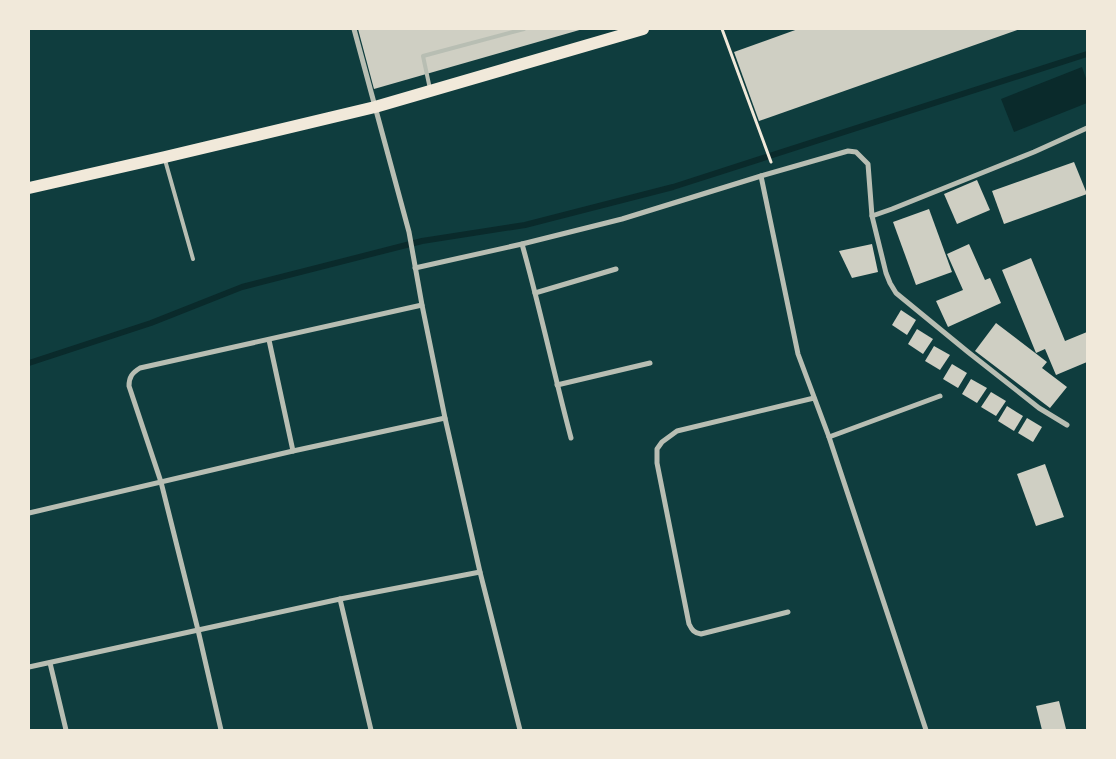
<svg xmlns="http://www.w3.org/2000/svg" width="1116" height="759" viewBox="0 0 1116 759" font-family="'Open Sans',sans-serif">
  <rect width="100%" height="100%" fill="#0f3d3e"/>
  <polygon fill="#0a2a2b" points="1082,67 1087,81 1087,103 1014,132 1001,99"/>
  <g fill="none" stroke-linecap="round" stroke-linejoin="round">
    <polyline stroke="#0a2a2b" stroke-width="6" points="29,363 151,323 242,287 422,241 525,225 673,187 1087,54"/>
  </g>
  <g fill="#cfcfc3">
    <polygon points="358,29 583,29 374,89"/>
    <polygon points="798,29 1020,29 759,121 734,52"/>
    <polygon points="1074,162 1087,194 1004,224 992,191"/>
    <polygon points="977,180 990,210 957,224 944,194"/>
    <polygon points="929,209 952,272 916,285 893,222"/>
    <polygon points="872,244 878,272 852,278 839,251"/>
    <polygon points="969,244 985,280 990,278 1001,303 948,327 936,301 963,290 947,254"/>
    <polygon points="1031,258 1065,341 1087,332 1087,362 1056,375 1045,349 1036,353 1002,270"/>
    <polygon points="901,310 916,320 907,335 892,325"/>
    <polygon points="996,323 1047,362 1042,368 1067,387 1050,408 975,351"/>
    <polygon points="917,329 933,339 923,354 908,344"/>
    <polygon points="934,346 950,355 940,370 925,361"/>
    <polygon points="952,364 967,373 958,388 943,379"/>
    <polygon points="971,379 987,388 977,403 962,394"/>
    <polygon points="991,392 1006,401 996,416 981,407"/>
    <polygon points="1007,406 1023,416 1014,431 998,421"/>
    <polygon points="1027,418 1042,427 1033,442 1018,433"/>
    <polygon points="1045,464 1064,517 1036,526 1017,474"/>
    <polygon points="1059,701 1066,729 1060,730 1042,730 1036,706"/>
  </g>
  <g fill="none" stroke-linecap="round" stroke-linejoin="round">
    <polyline stroke="#f1e9da" stroke-width="3" points="722,29 771,162"/>
    <g stroke="#b8beb3" stroke-width="4">
      <polyline points="430,89 423,56 524,29"/>
      <polyline points="165,160 193,259"/>
    </g>
    <g stroke="#b8beb3" stroke-width="5">
      <polyline points="354,29 409,232 422,305 445,418 480,572 520,730"/>
      <polyline points="761,176 798,354 829,437 926,730"/>
      <polyline points="872,216 886,273 890,283 896,293 968,352 1039,408 1067,425"/>
      <path d="M 522,244 C 540,308 554,374 571,438"/>
      <polyline points="415,268 522,244 622,219 761,176 848,151 856,152 868,164 872,216 892,209 1034,152 1087,128"/>
      <polyline points="535,293 616,269"/>
      <polyline points="269,340 293,451"/>
      <polyline points="557,385 650,363"/>
      <polyline points="829,437 940,396"/>
      <polyline points="29,513 293,451 445,418"/>
      <polyline points="340,599 371,730"/>
      <path d="M 788,612 L 701,634 C 694,633 692,630 689,624 L 657,463 L 657,449 L 662,442 L 677,431 L 814,398"/>
      <polyline points="50,663 66,730"/>
      <polyline points="29,667 340,599 480,572"/>
      <path d="M 221,730 L 198,630 L 161,482 L 129,386 C 129,377 132,373 140,368 L 422,305"/>
    </g>
    <polyline stroke="#f1e9da" stroke-width="12" points="29,188 165,157 375,107 643,29"/>
  </g>
  <rect width="1116" height="759" fill="none" stroke="#f1e9da" stroke-width="60"/>
</svg>
